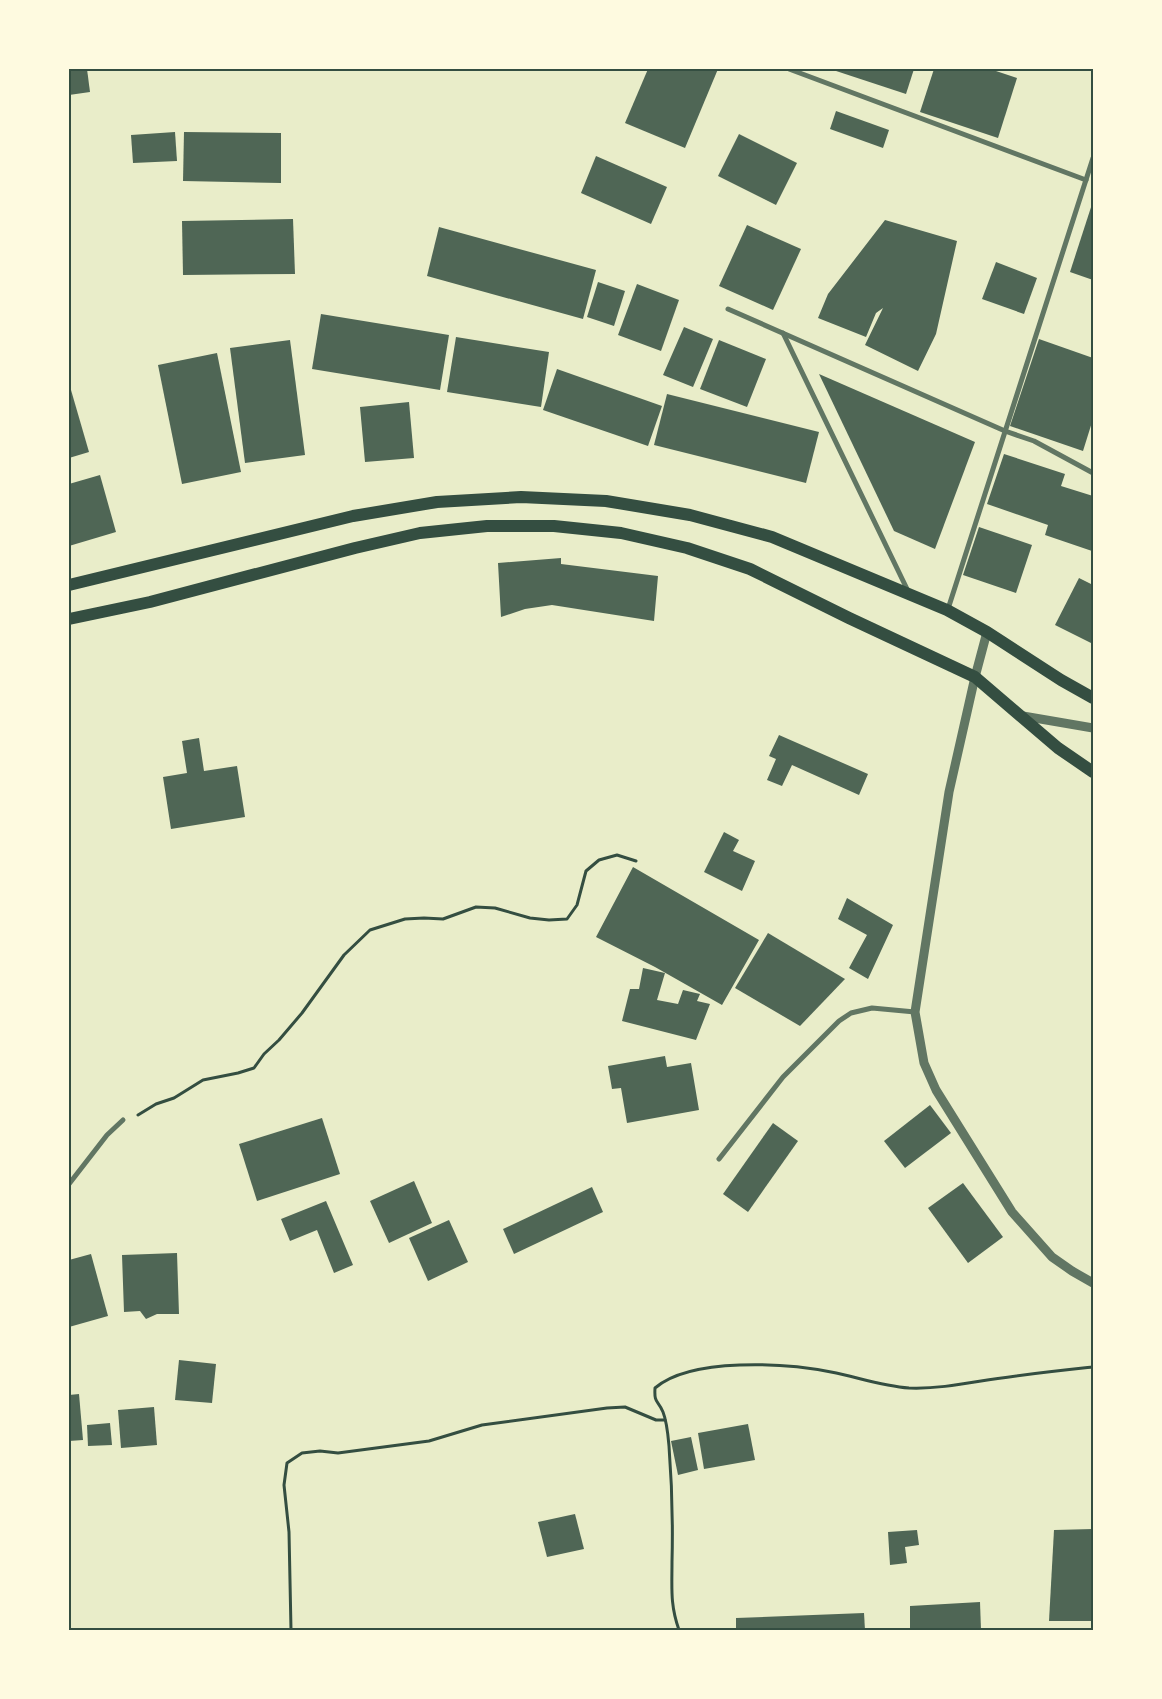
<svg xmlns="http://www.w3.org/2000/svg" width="1162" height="1699" viewBox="0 0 1162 1699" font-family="'Libre Baskerville',serif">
  <rect width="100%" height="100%" fill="#e9edc9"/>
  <g fill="#4f6655">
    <polygon points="69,69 87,69 90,92 69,95"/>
    <polygon points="648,69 718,69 685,148 625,123"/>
    <polygon points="830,69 914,69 906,94"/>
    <polygon points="934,69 990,69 1017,78 998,138 920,112"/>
    <polygon points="836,111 889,130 883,148 830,129"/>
    <polygon points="175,132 177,161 133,163 131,135"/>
    <polygon points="184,132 281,133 281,183 183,181"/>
    <polygon points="739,134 797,163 776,205 718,176"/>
    <polygon points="596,156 667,187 651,224 581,193"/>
    <polygon points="1093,201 1093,280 1070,272"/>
    <polygon points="293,219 295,274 183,275 182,221"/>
    <polygon points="885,220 957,241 936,334 918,371 865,345 883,308 876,313 866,337 818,318 828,294"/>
    <polygon points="747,225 801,249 773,310 719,286"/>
    <polygon points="439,227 596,270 583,319 427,276"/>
    <polygon points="996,262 1037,278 1024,314 982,299"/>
    <polygon points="598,282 625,291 614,326 587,317"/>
    <polygon points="637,284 679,300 661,351 618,335"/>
    <polygon points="321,314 449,335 440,390 312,369"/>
    <polygon points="684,327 713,339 693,387 663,375"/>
    <polygon points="456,337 549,352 541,407 447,392"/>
    <polygon points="1039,339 1093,358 1093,419 1083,451 1010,426"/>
    <polygon points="290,340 305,455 245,463 230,348"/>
    <polygon points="719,340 766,359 747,407 700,389"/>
    <polygon points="217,353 241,472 182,484 158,365"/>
    <polygon points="557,369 662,406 648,446 543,410"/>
    <polygon points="819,374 975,442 935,549 894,531"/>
    <polygon points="71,390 89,452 69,458 69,391"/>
    <polygon points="667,394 819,432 806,483 654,445"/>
    <polygon points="409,402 414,458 365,462 360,407"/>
    <polygon points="1004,454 1065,474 1061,486 1093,496 1093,546 1092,551 1045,535 1048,525 987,504"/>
    <polygon points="100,475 116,532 69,546 69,484"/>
    <polygon points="979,527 1032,545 1016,593 963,575"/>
    <polygon points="561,558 561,564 658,576 654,621 552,605 525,609 501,617 498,563"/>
    <polygon points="1079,578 1093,585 1093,644 1055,625"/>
    <polygon points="779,735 868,774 859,795 792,765 782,786 767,780 776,759 769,756"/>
    <polygon points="199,738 204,771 237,766 245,817 171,829 163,777 187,773 182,741"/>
    <polygon points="724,832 739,840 733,851 755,861 742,891 704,872"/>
    <polygon points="633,867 759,940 722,1005 655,967 596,937"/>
    <polygon points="847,898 893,925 868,979 849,968 867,935 838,919"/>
    <polygon points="768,933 845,979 800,1026 735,988"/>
    <polygon points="643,968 665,973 657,1000 678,1004 683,990 700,994 697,1001 710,1004 696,1040 622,1021 630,989 639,989"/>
    <polygon points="665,1056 667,1067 691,1063 699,1110 627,1123 621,1088 612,1089 608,1066"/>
    <polygon points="930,1105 951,1133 905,1168 884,1141"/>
    <polygon points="322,1118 340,1174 257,1201 239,1144"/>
    <polygon points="773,1123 798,1141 748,1212 723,1194"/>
    <polygon points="414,1181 432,1223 389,1243 370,1201"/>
    <polygon points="963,1183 1003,1237 968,1263 928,1208"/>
    <polygon points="592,1187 603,1212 514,1254 503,1229"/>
    <polygon points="326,1201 353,1265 334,1273 317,1230 290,1241 281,1219"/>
    <polygon points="449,1220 468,1262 428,1281 409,1238"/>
    <polygon points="177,1253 179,1314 157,1314 146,1319 140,1311 124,1312 122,1255"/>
    <polygon points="91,1254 108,1316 69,1327 69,1260"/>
    <polygon points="179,1360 216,1364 212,1403 175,1400"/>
    <polygon points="79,1394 83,1440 69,1441 69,1395"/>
    <polygon points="154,1407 157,1445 121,1448 118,1410"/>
    <polygon points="110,1423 112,1445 88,1446 87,1425"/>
    <polygon points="748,1424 755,1460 704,1469 698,1433"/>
    <polygon points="691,1437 698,1470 678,1475 671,1441"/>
    <polygon points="575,1514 584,1549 547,1557 538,1522"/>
    <polygon points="1093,1529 1093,1621 1049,1621 1054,1530"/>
    <polygon points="917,1530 919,1545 905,1547 907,1563 890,1565 888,1532"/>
    <polygon points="980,1602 981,1630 910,1630 910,1606"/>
    <polygon points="864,1613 865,1630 736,1630 736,1618"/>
  </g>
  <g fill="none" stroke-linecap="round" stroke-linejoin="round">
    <g stroke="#344e41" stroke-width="3">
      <polyline points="138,1115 156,1104 174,1098 203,1080 238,1073 254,1068 264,1054 279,1040 302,1013 344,955 370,930 405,919 424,918 443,919 476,907 495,908 530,918 549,920 567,919 577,905 586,871 599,860 617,855 636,861"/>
      <polyline points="291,1630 289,1532 284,1485 287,1463 302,1453 320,1451 338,1453 429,1441 482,1425 607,1408 625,1407 656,1420 665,1420"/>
      <path d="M 679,1630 C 670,1605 672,1588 672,1562 C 673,1523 672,1485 669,1446 C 668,1435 667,1422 663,1412 C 658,1400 654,1404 655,1388 C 691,1357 786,1363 831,1372 C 857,1377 882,1386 909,1388 C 933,1389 957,1385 981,1381 C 1018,1375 1056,1371 1093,1367"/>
    </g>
    <g stroke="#617663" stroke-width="5">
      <polyline points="789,69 1086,180"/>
      <polyline points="728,309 1005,431 1034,441 1093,473"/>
      <polyline points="783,333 908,591"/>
      <polyline points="948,609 1093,158"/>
      <polyline points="719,1159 783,1077 839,1021 851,1013 872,1008 915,1012"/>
      <polyline points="69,1184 107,1135 123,1120"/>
    </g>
    <g stroke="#617663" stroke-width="9">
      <polyline points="987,632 975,677 949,792 915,1012 924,1063 936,1090 1012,1212 1052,1257 1072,1271 1093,1283"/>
      <polyline points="1023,716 1093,728"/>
    </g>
    <g stroke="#344e41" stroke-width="12">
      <polyline points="69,585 353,516 437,502 521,497 606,501 690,515 772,537 947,610 987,632 1061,680 1093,698"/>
      <polyline points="69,619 150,602 355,548 420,533 487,526 554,526 621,533 687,548 750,569 849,618 975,677 1058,748 1093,772"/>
    </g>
  </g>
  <rect width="1162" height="1699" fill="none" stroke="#fefae0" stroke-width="140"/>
  <rect x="70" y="70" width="1022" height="1559" fill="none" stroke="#344e41" stroke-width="2"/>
</svg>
